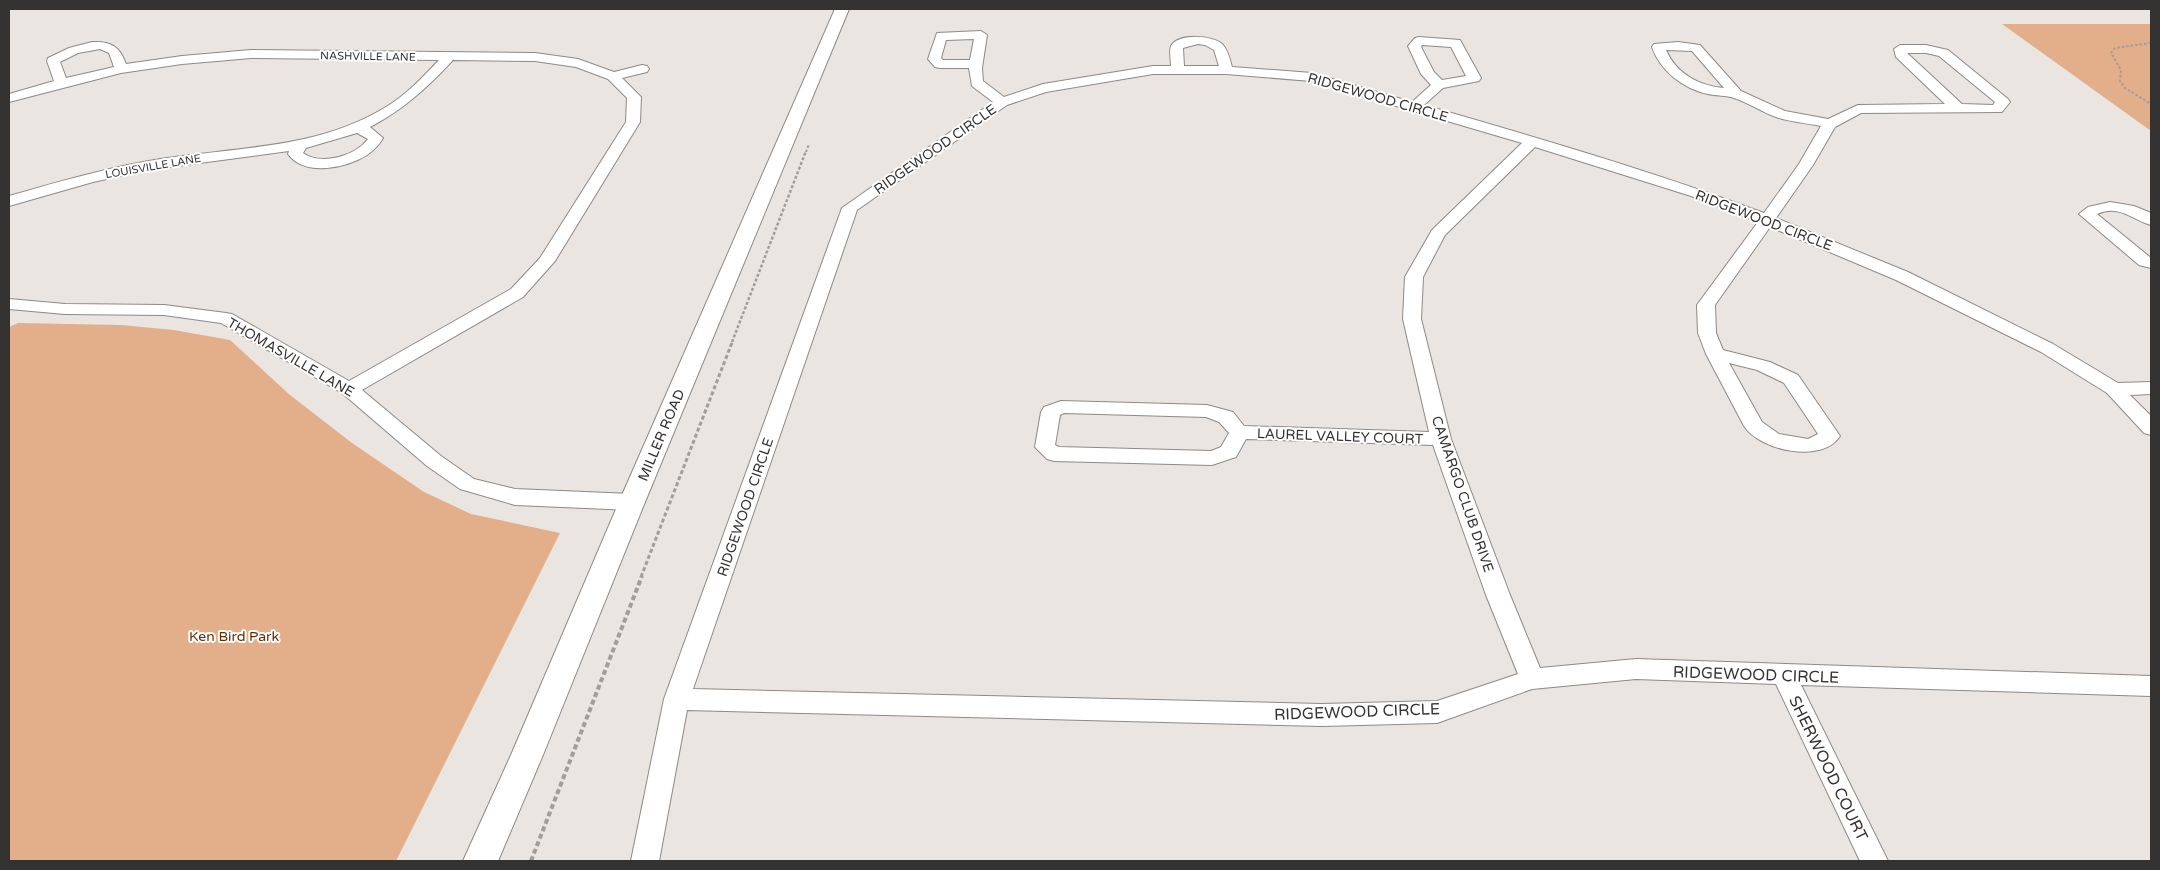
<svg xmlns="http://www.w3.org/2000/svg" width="2160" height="870" viewBox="0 0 2160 870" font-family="'Varela Round',sans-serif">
  <rect width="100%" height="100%" fill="#eae5e1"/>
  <g fill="#e3ae8a">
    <polygon points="2002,24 2151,24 2151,131"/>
    <polygon points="18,323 121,325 174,330 230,340 290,395 352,443 424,492 471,514 560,533 396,861 9,861 9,327"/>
  </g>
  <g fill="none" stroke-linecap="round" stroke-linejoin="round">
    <g stroke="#8e8986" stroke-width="2">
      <g id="minor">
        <path d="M 981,31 L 987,35 L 982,68 L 983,81 L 1004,97 L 1043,84 L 1153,66 L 1171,66 C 1171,61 1169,51 1171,46 C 1178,33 1214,35 1223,45 C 1228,51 1230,59 1232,67 L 1312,73 L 1412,102 L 1431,85 L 1421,74 L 1408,46 L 1415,38 L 1419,37 L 1460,40 L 1481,78 L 1479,81 L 1443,88 L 1424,105 C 1538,138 1652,171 1764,213 L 1799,164 L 1821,126 C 1807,123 1791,122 1776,117 C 1762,112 1749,103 1734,98 C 1726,95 1716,96 1708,94 C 1684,89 1660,71 1652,47 L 1654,44 L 1678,42 L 1700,45 L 1741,91 L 1785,111 L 1828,119 L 1858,105 L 1945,104 L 1896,57 L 1894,49 L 1900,45 L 1926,45 L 1948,50 L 2008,99 L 2010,102 L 2002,112 L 1861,113 L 1835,127 L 1813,165 L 1776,218 L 1908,272 L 2053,344 L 2118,383 L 2151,382 L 2151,394 L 2130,395 L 2151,416 L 2151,435 L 2144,433 L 2107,393 L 2041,352 L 1896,280 L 1770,227 L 1715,305 L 1716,333 L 1723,350 L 1770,362 L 1798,375 L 1840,436 C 1823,464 1760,451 1744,426 L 1706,354 L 1698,333 L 1697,305 L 1758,222 L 1691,196 L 1535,147 L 1445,235 L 1423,277 L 1421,319 L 1451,439 L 1510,595 L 1540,668 L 1636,659 L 2151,676 L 2151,696 L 1801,685 L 1888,861 L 1860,861 L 1776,684 L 1636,679 L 1532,689 L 1437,723 L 1322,726 L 687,710 L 659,861 L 631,861 L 664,699 L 842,208 L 993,102 L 972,86 L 969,68 L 940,68 L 935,67 L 928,59 L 937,33 ZM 974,39 L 970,60 L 943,60 L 941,58 L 946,40 ZM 1198,44 L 1205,45 L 1214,50 L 1219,66 L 1184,66 L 1183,48 ZM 1422,45 L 1451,47 L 1466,76 L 1442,80 L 1434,72 L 1421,47 ZM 1666,50 L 1692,51 L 1724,88 C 1700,86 1676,74 1666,50 ZM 1907,53 L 1926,53 L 1939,56 L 1995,102 L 1993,105 L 1962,104 ZM 1153,74 L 1226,74 L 1311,81 L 1522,143 L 1432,230 L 1405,277 L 1403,319 L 1429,432 L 1244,426 L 1233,412 L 1207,405 L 1061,401 L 1044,407 L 1041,412 L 1035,447 L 1047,459 L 1054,461 L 1212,465 L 1236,457 L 1246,439 L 1433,445 L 1486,595 L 1518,674 L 1437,701 L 1322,704 L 693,689 L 857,210 L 1007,105 L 1046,92 ZM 1729,363 L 1757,370 L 1784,383 L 1818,434 L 1808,439 L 1779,434 L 1762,422 ZM 1064,413 L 1206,417 L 1219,422 L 1229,433 L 1221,447 L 1211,451 L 1059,447 L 1055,445 L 1060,415 Z"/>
        <path d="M 92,42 C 110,41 120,46 126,64 L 182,56 L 251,50 L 535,53 L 578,59 L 614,72 L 642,65 L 647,66 L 649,69 L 647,72 L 622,78 L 641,97 L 640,122 L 555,261 L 523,297 L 362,390 L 441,456 L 474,479 L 515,489 L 632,494 L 640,497 L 643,502 L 640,507 L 632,510 L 515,505 L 460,489 L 427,466 L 342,393 L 221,323 L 164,315 L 65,314 L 9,309 L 9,299 L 65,304 L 164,305 L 226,313 L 232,314 L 349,381 L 511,289 L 540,258 L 626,122 L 627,98 L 608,79 L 576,67 L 535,61 L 453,60 C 428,87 403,110 370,127 L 383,138 C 379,145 374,150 367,155 C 347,168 304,177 288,154 L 289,151 L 147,170 L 93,182 L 9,206 L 9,196 C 61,181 113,166 167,158 C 242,147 319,148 386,107 C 406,95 423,77 439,60 L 251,58 L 182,64 L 121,73 L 9,102 L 9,94 L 54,81 L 47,61 L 48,58 L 69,48 ZM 100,49 L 109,53 L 114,67 L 66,78 L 60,62 L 78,53 ZM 357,133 L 368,139 C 355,156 322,166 303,153 L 306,148 Z"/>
        <path d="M 2110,202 L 2134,206 L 2151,213 L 2151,225 C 2132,220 2120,204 2097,214 L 2151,258 L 2151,268 L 2139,265 L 2079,214 L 2088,207 Z"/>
      </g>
    </g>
    <g stroke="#8e8986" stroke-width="2">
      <polygon id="tertiary" points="835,9 849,9 645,502 543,755 498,861 463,861 511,755 619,502"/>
    </g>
    <g stroke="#a19d9a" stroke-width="2" stroke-dasharray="2.5 2" stroke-linecap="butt">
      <polyline points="2151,43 2115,48 2111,53 2121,70 2120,81 2125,88 2151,104"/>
      <polyline points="806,152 809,144"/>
    </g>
    <polyline stroke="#a19d9a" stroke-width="2.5" stroke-dasharray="3 2" stroke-linecap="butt" points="732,342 806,151"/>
    <polyline stroke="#a19d9a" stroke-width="3" stroke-dasharray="4 2.5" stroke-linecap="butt" points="641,577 733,340"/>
    <polyline stroke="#a19d9a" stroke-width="4" stroke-dasharray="5 3" stroke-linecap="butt" points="531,861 642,576"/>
    <use href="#minor" fill="#fff" fill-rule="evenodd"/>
    <use href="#tertiary" fill="#fff" fill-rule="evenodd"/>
  </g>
  <g text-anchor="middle" stroke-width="4" stroke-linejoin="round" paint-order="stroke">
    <g font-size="11" fill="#343231" stroke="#fff">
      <text transform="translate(368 56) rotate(1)" y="4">NASHVILLE LANE</text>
      <text transform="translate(153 166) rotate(-10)" y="4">LOUISVILLE LANE</text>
    </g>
    <g font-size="14" fill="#343231" stroke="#fff">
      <text transform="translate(1378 97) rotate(16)" y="5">RIDGEWOOD CIRCLE</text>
      <text transform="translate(935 149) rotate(-35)" y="5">RIDGEWOOD CIRCLE</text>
      <text transform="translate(1764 220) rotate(21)" y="5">RIDGEWOOD CIRCLE</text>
      <text transform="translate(291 357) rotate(30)" y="5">THOMASVILLE LANE</text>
      <text transform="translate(661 435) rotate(-67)" y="5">MILLER ROAD</text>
      <text transform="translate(1340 436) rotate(2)" y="5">LAUREL VALLEY COURT</text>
      <text transform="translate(1463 494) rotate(71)" y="5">CAMARGO CLUB DRIVE</text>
      <text transform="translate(745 507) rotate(-71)" y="5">RIDGEWOOD CIRCLE</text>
    </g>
    <g font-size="14" fill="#622e00" stroke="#fff">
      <text x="234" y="641">Ken Bird Park</text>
    </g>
    <g font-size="16" fill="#343231" stroke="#fff">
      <text transform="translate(1756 674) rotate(2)" y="6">RIDGEWOOD CIRCLE</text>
      <text transform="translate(1357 711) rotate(-2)" y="6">RIDGEWOOD CIRCLE</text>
      <text transform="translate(1829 768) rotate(64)" y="6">SHERWOOD COURT</text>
    </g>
  </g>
  <rect width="2160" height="870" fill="none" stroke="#343231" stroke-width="20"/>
</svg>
